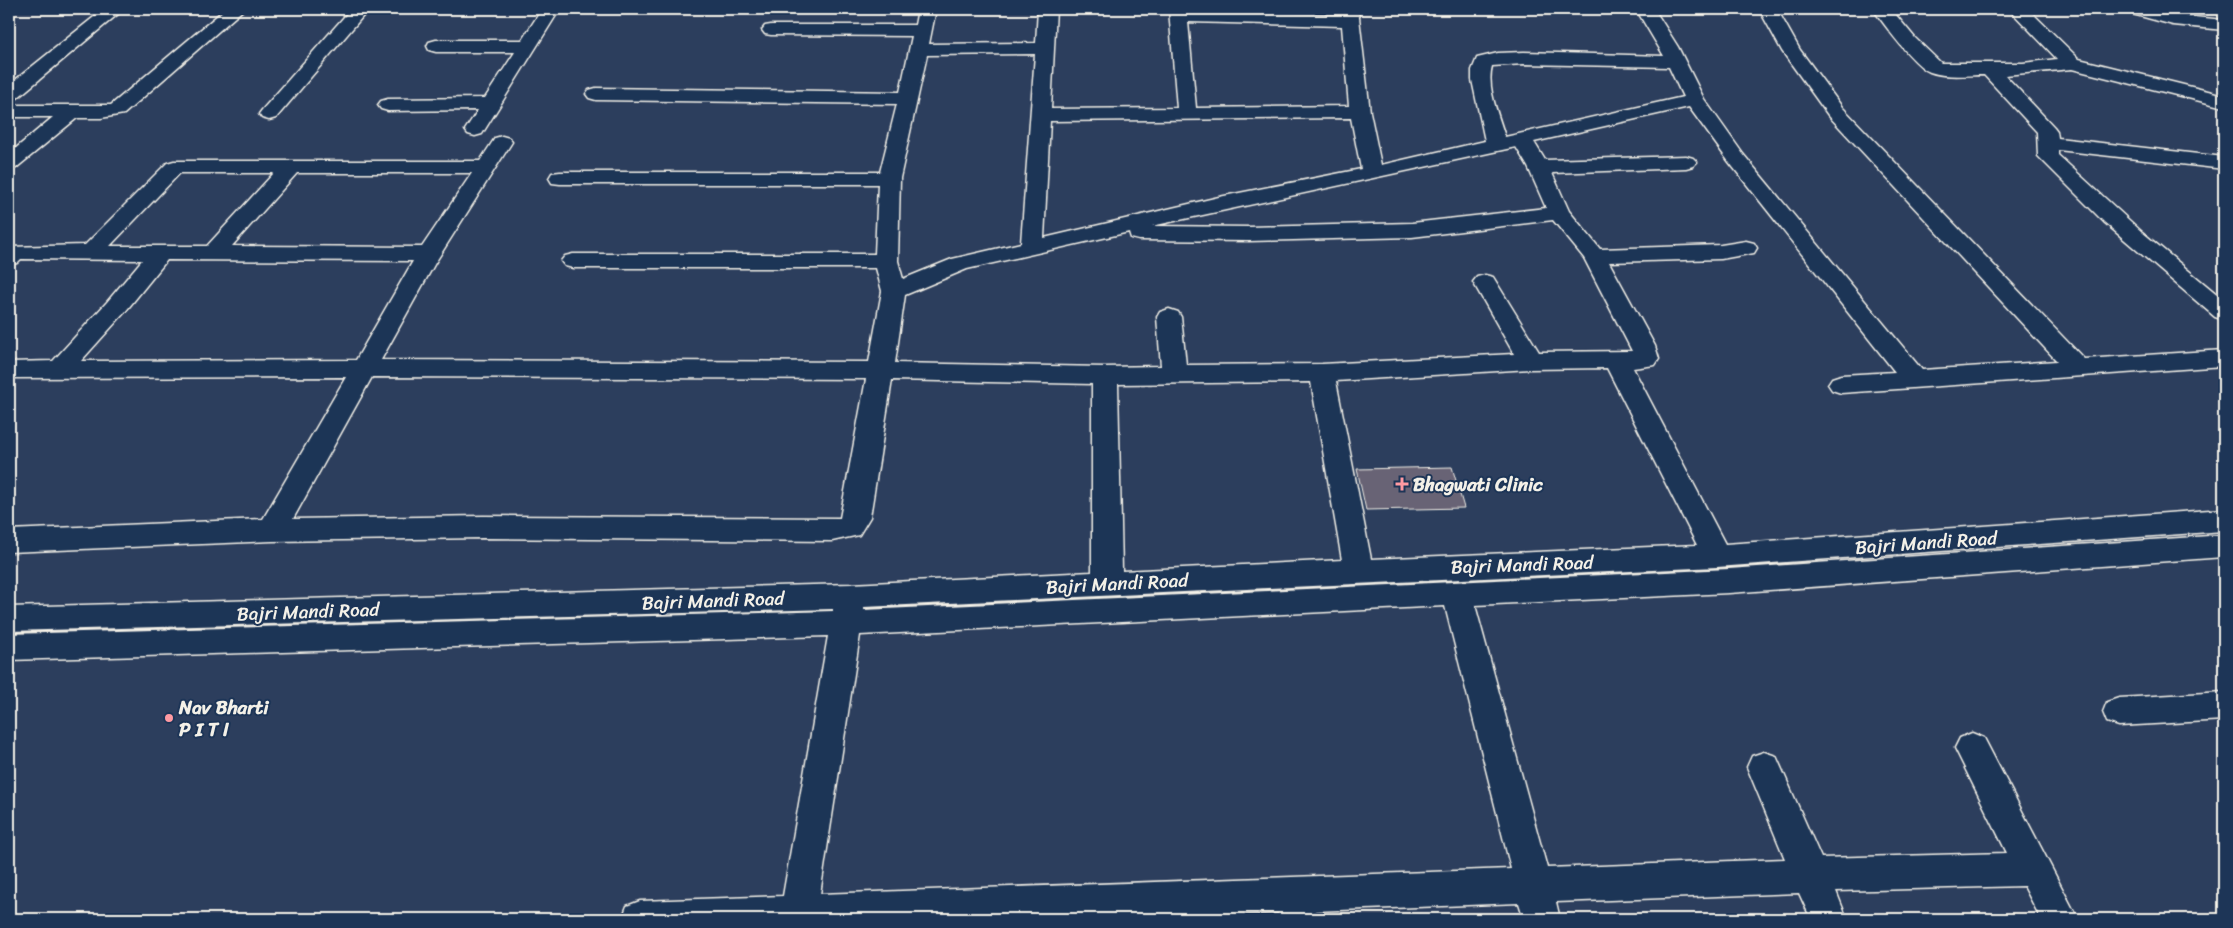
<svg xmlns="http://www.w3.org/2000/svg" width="2233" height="928" viewBox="0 0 2233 928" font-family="Sriracha,sans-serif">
  <rect width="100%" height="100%" fill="#2c3e5d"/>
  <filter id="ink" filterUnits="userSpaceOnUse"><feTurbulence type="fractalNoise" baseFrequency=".02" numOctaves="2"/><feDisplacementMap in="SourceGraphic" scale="10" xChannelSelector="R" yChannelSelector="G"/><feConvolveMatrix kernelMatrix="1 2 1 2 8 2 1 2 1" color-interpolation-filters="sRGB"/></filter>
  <g filter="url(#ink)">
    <polygon fill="#686375" stroke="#f4f1e8" points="1452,467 1464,508 1366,510 1357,469"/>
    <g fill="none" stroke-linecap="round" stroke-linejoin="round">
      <g stroke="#f4f1e8" stroke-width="3">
        <g id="minor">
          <polygon points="104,9 124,9 16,99 9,101 9,85"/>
          <polygon points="225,9 244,9 124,114 101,118 77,118 16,168 9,170 9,154 53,117 9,117 9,105 111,105"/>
          <polygon points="351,9 369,9 276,118 269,120 262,118 259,114 262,110"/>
          <polygon points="542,9 560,9 482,134 475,136 468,134 465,130 478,110 388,111 381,109 378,105 381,101 388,99 485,98 515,52 436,52 429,50 427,46 429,42 436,40 522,40"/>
          <path d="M 918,9 L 936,9 L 929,44 L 1036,43 L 1038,9 L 1056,9 L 1051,109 L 1177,108 L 1169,9 L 1341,15 L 1340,9 L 1358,9 L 1370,112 L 1381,165 L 1485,141 L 1472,80 L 1472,70 L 1477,58 L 1498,53 L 1524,52 L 1664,56 L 1636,9 L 1654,9 L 1678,47 L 1704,99 L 1743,154 L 1922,370 L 2057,361 L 1828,115 L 1782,51 L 1759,9 L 1777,9 L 1800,50 L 1842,107 L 2084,359 L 2224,350 L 2224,366 L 1841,393 L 1832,390 L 1828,384 L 1832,378 L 1841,375 L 1895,372 L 1729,162 L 1689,107 L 1534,142 L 1545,160 L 1686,156 L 1693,158 L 1697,162 L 1693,166 L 1686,168 L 1552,173 L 1569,211 L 1600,249 L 1721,245 L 1746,241 L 1754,243 L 1757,248 L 1754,253 L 1721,259 L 1609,262 L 1655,346 L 1659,359 L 1655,365 L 1633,368 L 1725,544 L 2224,509 L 2224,531 L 1717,567 L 864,607 L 864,610 L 1729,569 L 2224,535 L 2224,557 L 1729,593 L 1475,605 L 1547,868 L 1785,859 L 1747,767 L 1752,756 L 1764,752 L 1776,756 L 1821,858 L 2007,853 L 1955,748 L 1960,738 L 1972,733 L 1984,738 L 2078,919 L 2041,919 L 2024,886 L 1836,891 L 1847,919 L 1811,919 L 1799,893 L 1556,902 L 1560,919 L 1524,919 L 1519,903 L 1315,911 L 1316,919 L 1280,919 L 1278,913 L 1105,919 L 622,919 L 627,906 L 640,901 L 783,896 L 828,636 L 9,660 L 9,634 L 833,611 L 833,609 L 9,631 L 9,607 L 851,584 L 1092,572 L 1092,384 L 892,380 L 870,517 L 859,535 L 832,541 L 483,538 L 272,541 L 9,552 L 9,530 L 263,519 L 346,377 L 9,378 L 9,362 L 53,361 L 107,302 L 142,260 L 21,259 L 17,263 L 9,265 L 9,247 L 85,245 L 167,163 L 174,161 L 480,161 L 495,138 L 502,136 L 509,138 L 512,142 L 435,263 L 381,360 L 869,362 L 882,291 L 876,268 L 573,268 L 565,266 L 561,261 L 565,256 L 573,254 L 875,254 L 878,184 L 560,184 L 552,183 L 549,178 L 552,173 L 560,172 L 880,172 L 897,104 L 596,100 L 589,98 L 586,94 L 589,90 L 596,88 L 900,92 L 912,36 L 771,35 L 765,34 L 762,30 L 765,26 L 771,25 L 915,25 ZM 1188,22 L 1342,26 L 1349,106 L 1196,108 ZM 1035,54 L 1021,243 L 952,259 L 903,279 L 898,261 L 900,178 L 927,55 ZM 1524,64 L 1669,67 L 1683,97 L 1505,137 C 1499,116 1486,88 1492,66 ZM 1351,118 L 1361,169 L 1219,197 L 1044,238 L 1050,121 ZM 1516,147 L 1528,167 L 1546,208 L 1412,223 L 1249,227 L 1152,226 ZM 180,173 L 274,173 L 207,246 L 110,246 ZM 297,173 L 472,173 L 422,247 L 232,246 ZM 1553,220 L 1584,258 L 1632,351 L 1539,352 L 1493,277 L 1485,275 L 1477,277 L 1473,282 L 1514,354 L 1322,364 L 1186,365 L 1181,317 L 1178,312 L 1169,309 L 1160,312 L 1157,317 L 1161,366 L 1105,367 L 895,363 L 905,295 L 967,269 L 1129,232 L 1131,238 L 1139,240 L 1249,241 L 1412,237 ZM 167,260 L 413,261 L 356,360 L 81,361 L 125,312 ZM 1607,368 L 1697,545 L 1371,559 L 1336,381 L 1530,369 ZM 372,377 L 866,379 L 840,518 L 483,516 L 293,519 ZM 1311,382 L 1342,560 L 1122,571 L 1118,384 ZM 1445,606 L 1511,869 L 820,894 L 860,635 Z"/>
          <path d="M 1873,9 L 1891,9 L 1915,38 L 1941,63 L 2023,63 L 2057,59 L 2009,9 L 2028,9 L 2079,59 L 2224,95 L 2224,107 L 2072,69 L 2005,75 L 2054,127 L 2057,131 L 2058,138 L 2224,157 L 2224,169 L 2058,150 L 2058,155 L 2142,232 L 2224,300 L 2224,320 L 2215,317 L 2104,222 L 2038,156 L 2037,132 L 1984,75 C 1967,75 1947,78 1930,72 C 1914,66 1884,24 1873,9 Z"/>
          <polygon points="2126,9 2154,9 2174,15 2224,20 2224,30 2173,25 2129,13"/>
          <polygon points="2224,692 2224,720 2119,726 2107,722 2103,712 2107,702 2119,698"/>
        </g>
      </g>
      <use href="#minor" fill="#1d3557" fill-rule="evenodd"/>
    </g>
  </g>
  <g fill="#ff9aa2" stroke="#1d3557" stroke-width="2">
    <path d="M1399.5 476.5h5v5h5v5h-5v5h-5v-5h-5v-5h5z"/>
    <circle cx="169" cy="718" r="5"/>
  </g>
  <g text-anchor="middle" stroke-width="4" stroke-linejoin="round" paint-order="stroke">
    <g font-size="19" font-weight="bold" fill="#f4f1e8" stroke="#1d3557" text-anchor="start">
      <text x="1413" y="491">Bhagwati Clinic</text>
      <text x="179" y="714">Nav Bharti<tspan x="179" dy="22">P I T I</tspan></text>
    </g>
    <g font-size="19" fill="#f4f1e8" stroke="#1d3557">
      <text transform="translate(1926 542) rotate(-4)" y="7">Bajri Mandi Road</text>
      <text transform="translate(1522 564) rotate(-2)" y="7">Bajri Mandi Road</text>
      <text transform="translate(1117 583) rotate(-3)" y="7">Bajri Mandi Road</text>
      <text transform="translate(713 600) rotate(-2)" y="7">Bajri Mandi Road</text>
      <text transform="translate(308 611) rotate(-2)" y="7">Bajri Mandi Road</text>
    </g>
  </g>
  <rect width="2233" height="928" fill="none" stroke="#1d3557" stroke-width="30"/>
  <rect x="15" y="15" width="2203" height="898" fill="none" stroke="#f4f1e8" stroke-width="2" filter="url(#ink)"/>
</svg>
